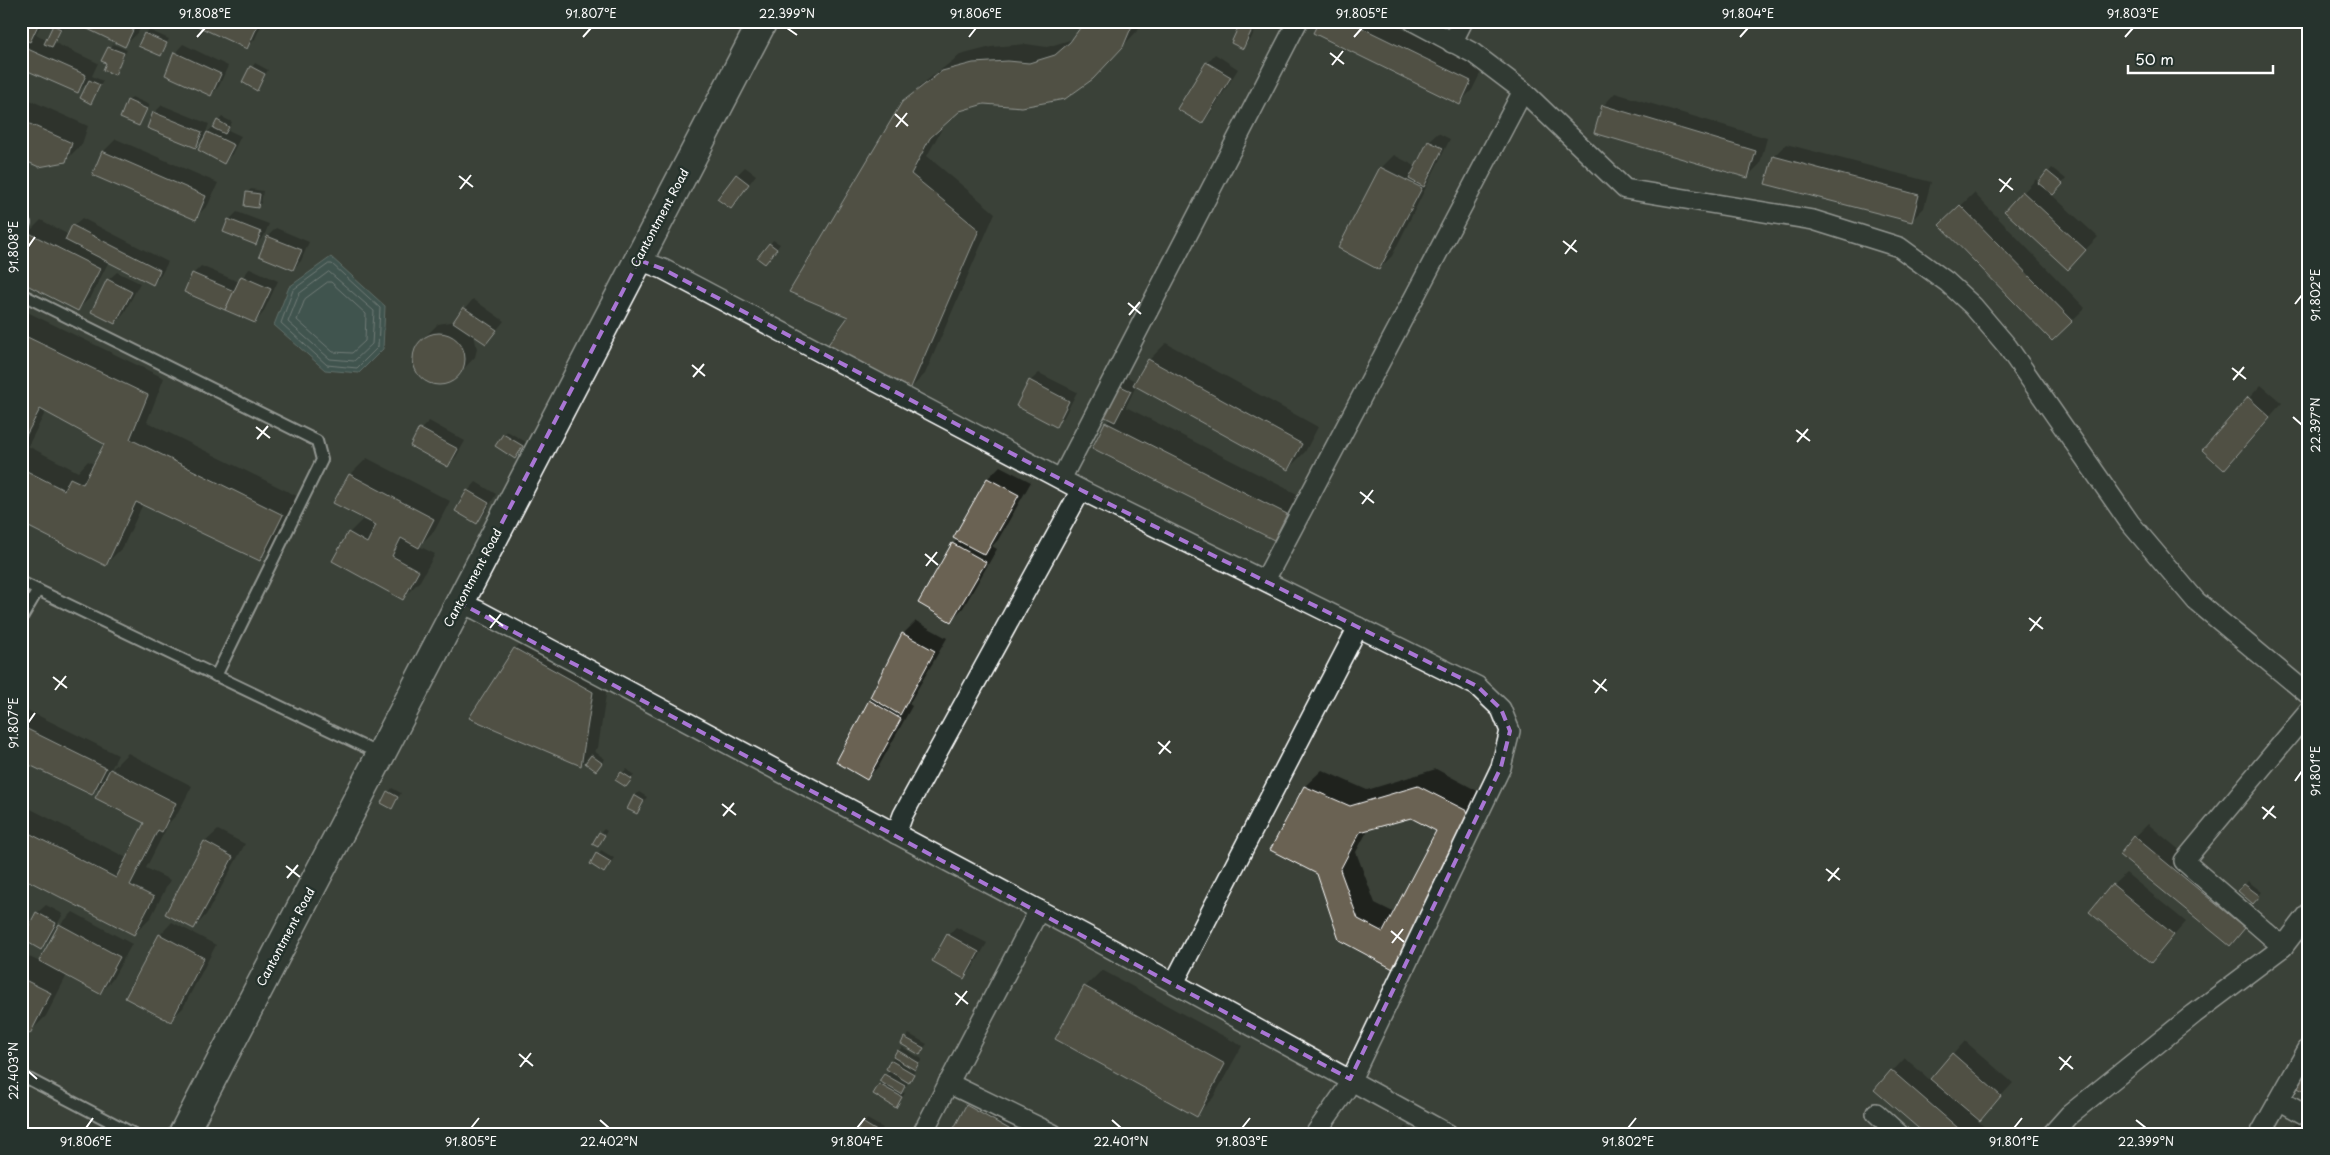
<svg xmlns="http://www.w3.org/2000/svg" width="2330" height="1155" viewBox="0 0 2330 1155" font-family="'Playpen Sans',sans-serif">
  <rect width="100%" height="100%" fill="#3b4138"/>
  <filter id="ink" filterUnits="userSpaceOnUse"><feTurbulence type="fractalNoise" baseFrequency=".02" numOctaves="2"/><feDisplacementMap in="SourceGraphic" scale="10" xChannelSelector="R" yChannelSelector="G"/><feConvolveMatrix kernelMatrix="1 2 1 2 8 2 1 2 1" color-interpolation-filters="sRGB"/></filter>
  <g filter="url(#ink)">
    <polygon fill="#466a69" stroke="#90a6a5" points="331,257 385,306 383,349 359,373 325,370 274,325 289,287"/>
    <g fill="#0007" fill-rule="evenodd">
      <polygon points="21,21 43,21 36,34 47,40 57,22 64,25 55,43 98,63 92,76 103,81 91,102 89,81 78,92 21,66"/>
      <polygon points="73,21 143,21 138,33 125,45"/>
      <polygon points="201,21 263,21 255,39 247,47"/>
      <polygon points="1087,21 1142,21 1139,29 1110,60 960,109 945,123 927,156 995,213 925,374 908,391 850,317 903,103 921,85 960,55 991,47 1026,44 1047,47 1073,39"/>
      <polygon points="1242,21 1259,21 1251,39 1243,47"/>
      <polygon points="1321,21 1386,21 1483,68 1472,90 1459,103"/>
      <polygon points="149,30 169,39 161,55 145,34"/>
      <polygon points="113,44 127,50 114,74 107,63 103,61"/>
      <polygon points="183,44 228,66 219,86 211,95 175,53"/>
      <polygon points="1215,54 1238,69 1210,114 1202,122 1207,63"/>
      <polygon points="255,63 268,70 256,89 243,82"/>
      <polygon points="1615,93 1767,138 1760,164 1747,177 1603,106"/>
      <polygon points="21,96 88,126 82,144 65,161 21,157"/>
      <polygon points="132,97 150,105 139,125 128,101"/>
      <polygon points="162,105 209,124 205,135 222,117 232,122 228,130 241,136 232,154 224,162 205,136 195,146 154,113"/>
      <polygon points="1438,133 1450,139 1392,256 1379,269 1339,248 1381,168 1394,155 1417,167 1429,141"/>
      <polygon points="116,139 218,183 208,205 195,218 103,152"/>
      <polygon points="1786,144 1931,182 1924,208 1911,221 1774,156"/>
      <polygon points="745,167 756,175 731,207 737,175"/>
      <polygon points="2052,168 2066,179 2052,195 2098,237 2080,255 2006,211 2036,179 2039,183"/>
      <polygon points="251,189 263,191 261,203 257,207 247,193"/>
      <polygon points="1974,193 2085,308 2052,340 1941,225"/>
      <polygon points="237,212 269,224 264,236 256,244 229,220"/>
      <polygon points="82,218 168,262 161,275 153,284 109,261 91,297 78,309 28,233 41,220 69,235 73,226"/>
      <polygon points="276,228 309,242 301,261 293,269 268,236"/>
      <polygon points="773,240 780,244 769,259 759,258"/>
      <polygon points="201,266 239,282 250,268 278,281 263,313 255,322 193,274"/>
      <polygon points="117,272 140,283 123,315 115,323 108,280"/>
      <polygon points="473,299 504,321 486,343 474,335 477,349 475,357 456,377 449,382 432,383 418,373 414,358 419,343 438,324 455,321"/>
      <path d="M 21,309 L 164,378 L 147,422 L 299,497 L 277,542 L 260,559 L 143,504 L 123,547 L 106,564 L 21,521 L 21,415 L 28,404 L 21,400 ZM 46,411 L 106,443 L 95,465 L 88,461 L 78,472 L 28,446 Z"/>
      <polygon points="1166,343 1318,427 1305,452 1288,469 1136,386 1126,407 1303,497 1291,521 1274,538 1106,423 1110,419 1117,385 1126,376 1137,382 1149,360"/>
      <polygon points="1039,373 1077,392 1064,417 1056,425 1030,381"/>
      <polygon points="2261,385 2282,403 2224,468 2249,398"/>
      <polygon points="429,421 465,441 456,457 448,465 421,429"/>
      <polygon points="507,431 526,442 515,457 504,435"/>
      <polygon points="367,458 450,501 435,530 419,546 435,554 420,581 403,598 349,533 364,518 350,475"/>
      <polygon points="1000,466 1031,482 998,540 992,546 997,549 963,608 950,621 953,544 958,539 988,478"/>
      <polygon points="476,482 496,494 485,514 476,522 457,510 468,491"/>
      <polygon points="916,621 947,638 909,704 912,706 879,766 867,778 870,701 903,634"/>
      <polygon points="532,632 609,675 598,748 594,751 605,759 600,766 587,763 592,753 581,765 515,649"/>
      <polygon points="25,709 118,755 110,771 128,753 192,786 178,813 169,823 146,868 170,880 151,917 134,934 21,876 21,804 127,858 145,822 105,781 92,794 21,759 21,713"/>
      <polygon points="626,769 634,775 629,782 617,780"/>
      <path d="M 1436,769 L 1489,797 L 1410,950 L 1393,967 L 1340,939 L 1305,786 L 1322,770 L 1367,790 ZM 1412,817 L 1438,830 L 1395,913 L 1375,903 L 1356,852 L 1369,828 Z"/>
      <polygon points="392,788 401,793 392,807 382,803"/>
      <polygon points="639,792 647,797 636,813 635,796"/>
      <polygon points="2148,824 2257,914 2230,944 2135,837"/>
      <polygon points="604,829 607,831 598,846 600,833"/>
      <polygon points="218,830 245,844 206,915 194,928 205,842"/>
      <polygon points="601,850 614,858 604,871 591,864"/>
      <polygon points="2126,873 2186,922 2151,961 2113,885"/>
      <polygon points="2248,881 2262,892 2257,898 2245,885"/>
      <polygon points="46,905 63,914 49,940 41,948 37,913"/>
      <polygon points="73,912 132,944 112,980 100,993 67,975 46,1016 29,1033 21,1029 21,953 40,962 60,925"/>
      <polygon points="172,922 216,945 183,1008 170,1020 160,935"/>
      <polygon points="956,927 987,943 972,969 964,977 948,935"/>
      <polygon points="1102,970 1242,1046 1213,1098 1196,1115 1057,1038 1085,987"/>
      <polygon points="909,1034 927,1044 919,1054 902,1044"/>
      <polygon points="1965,1041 2013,1083 1978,1121 1992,1134 1927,1134 1876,1089 1905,1058 1930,1080"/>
      <polygon points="902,1047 922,1059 902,1092 905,1093 896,1106 880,1085 889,1070 891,1061"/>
      <polygon points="2309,1066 2309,1089 2307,1091 2294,1084"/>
      <polygon points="980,1093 1033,1123 1027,1134 1020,1134 970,1106 970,1109 967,1106"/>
      <polygon points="2302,1116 2309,1119 2309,1134 2287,1134"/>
      <polygon points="867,1119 883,1128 879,1134 858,1134"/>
      <polygon points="1406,1126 1415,1134 1399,1134"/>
      <polygon points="1186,1127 1197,1134 1179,1134"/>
      <polygon points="1376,1129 1381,1134 1372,1134"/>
    </g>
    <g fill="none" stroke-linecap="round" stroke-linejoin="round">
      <g stroke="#b5c3c3" stroke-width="1">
        <polygon points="329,264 332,264 380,308 378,347 357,368 327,365 281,323 293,290"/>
        <polygon points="329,272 374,311 372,344 354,361 330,359 288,322 299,294"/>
        <polygon points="328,282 331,282 366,314 365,341 352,353 333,352 297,320 305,299"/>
      </g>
    </g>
    <g fill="#6b6253" stroke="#fff" fill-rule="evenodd">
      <polygon points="21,21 40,21 30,42 21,38"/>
      <polygon points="71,21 125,21 135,26 125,47"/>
      <polygon points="199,21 250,21 258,25 247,49 197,26"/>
      <polygon points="1085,21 1134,21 1123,47 1093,79 1065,99 1022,107 984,104 960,111 930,138 911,174 979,230 909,392 827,346 848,317 789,292 902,102 942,71 973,63 1008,61 1029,63 1055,55 1070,42"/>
      <polygon points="1241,21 1256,21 1243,49 1231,43"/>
      <polygon points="1319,21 1348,21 1471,81 1460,105 1313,33"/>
      <polygon points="53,25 61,29 52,47 44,44"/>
      <polygon points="144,33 167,43 161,56 138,46"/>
      <polygon points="21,46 86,75 78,93 21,68"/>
      <polygon points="108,47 124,53 115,75 103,70 106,63 101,61"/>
      <polygon points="174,52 221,74 211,96 165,75"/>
      <polygon points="1206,62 1231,77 1202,124 1177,109"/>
      <polygon points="250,66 265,74 257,91 242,82"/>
      <polygon points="89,80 100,85 91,104 80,98"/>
      <polygon points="127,100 147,109 139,126 120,118"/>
      <polygon points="1602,105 1756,151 1748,178 1594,133"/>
      <polygon points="153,112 202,132 196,148 147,128"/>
      <polygon points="21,120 72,143 66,162 39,167 21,159"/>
      <polygon points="217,120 229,127 225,134 213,128"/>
      <polygon points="207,132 234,145 224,164 198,150"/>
      <polygon points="1428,141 1443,148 1424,187 1409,179"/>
      <polygon points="102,151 206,196 196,220 92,175"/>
      <polygon points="1773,156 1919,195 1912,222 1765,184"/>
      <polygon points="1380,167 1422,188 1379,270 1338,248"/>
      <polygon points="2047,171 2063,184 2053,195 2038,183"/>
      <polygon points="736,174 749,184 731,209 717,199"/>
      <polygon points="2022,191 2086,250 2068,270 2004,211"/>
      <polygon points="246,192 260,194 258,208 244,206"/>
      <polygon points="1960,205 2073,321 2052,341 1939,225"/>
      <polygon points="228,219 261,232 256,245 223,232"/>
      <polygon points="72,225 160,270 153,285 65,240"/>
      <polygon points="27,232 100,269 78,311 21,282 21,243"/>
      <polygon points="267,236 302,250 293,270 259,256"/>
      <polygon points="769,243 777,249 765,264 757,258"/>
      <polygon points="192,273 234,291 225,310 184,292"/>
      <polygon points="241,276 271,289 255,323 225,310"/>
      <polygon points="107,279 132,292 115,324 91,312"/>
      <polygon points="463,307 497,330 486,344 453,322"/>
      <circle cx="439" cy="359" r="26"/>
      <polygon points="21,334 148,395 130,439 283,515 260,561 136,502 106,566 21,523 21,468 64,490 70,478 83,484 104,444 40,409 21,445 21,412 26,404 21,402"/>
      <polygon points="1148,359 1302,444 1288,470 1133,385"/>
      <polygon points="1029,380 1069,401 1056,427 1016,406"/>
      <polygon points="1116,384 1131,391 1115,422 1101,415"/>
      <polygon points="2248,397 2270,417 2224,470 2202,450"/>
      <polygon points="1105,422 1287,514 1274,540 1092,448"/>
      <polygon points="419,428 458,449 448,467 410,446"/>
      <polygon points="503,434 523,446 515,459 495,446"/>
      <polygon points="349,474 434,519 419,548 401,538 392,556 419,571 403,600 332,561 348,532 367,543 376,525 333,503"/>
      <polygon points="987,478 1019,495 985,555 953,538"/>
      <polygon points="467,490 489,503 477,524 455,511"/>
      <polygon points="952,543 986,562 951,622 918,603"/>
      <polygon points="902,633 935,651 900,715 870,697"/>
      <polygon points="514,648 593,692 581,766 469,718"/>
      <polygon points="869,700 901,719 867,780 836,762"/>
      <polygon points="21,726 106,768 92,795 21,761"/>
      <polygon points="591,755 602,763 596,771 585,763"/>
      <polygon points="110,769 176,803 162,832 158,830 130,885 154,897 134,935 21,877 21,829 116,878 144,823 95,798"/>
      <polygon points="621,772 632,779 626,787 615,780"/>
      <path d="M 1304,786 L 1350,806 L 1418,786 L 1473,814 L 1393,969 L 1339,940 L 1317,874 L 1270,850 ZM 1411,818 L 1436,831 L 1383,932 L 1358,919 L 1340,870 L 1360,832 Z"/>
      <polygon points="387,791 398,797 392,809 381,803"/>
      <polygon points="634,795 644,801 637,814 627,809"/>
      <polygon points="599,832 605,835 598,847 592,844"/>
      <polygon points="2134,836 2245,928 2230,946 2119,855"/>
      <polygon points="204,841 233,857 194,929 165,914"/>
      <polygon points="596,853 611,862 604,873 590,864"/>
      <polygon points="2112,884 2174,935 2151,963 2089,912"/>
      <polygon points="2244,884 2260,896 2253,904 2238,891"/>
      <polygon points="36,912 56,923 41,950 22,939"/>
      <polygon points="59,924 120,957 100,994 39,961"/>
      <polygon points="159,934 204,958 171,1022 125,998"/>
      <polygon points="947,934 979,952 964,979 932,961"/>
      <polygon points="21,978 51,993 30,1034 21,1030"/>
      <polygon points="1084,986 1225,1064 1197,1117 1055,1039"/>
      <polygon points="904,1037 924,1048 920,1055 901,1044"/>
      <polygon points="897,1050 919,1063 915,1070 893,1057"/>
      <polygon points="1952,1053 2001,1096 1980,1121 1930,1079"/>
      <polygon points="890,1060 914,1074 909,1083 886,1069"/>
      <polygon points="2301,1067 2309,1071 2307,1093 2292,1085"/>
      <polygon points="1891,1070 1965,1134 1925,1134 1874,1090"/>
      <polygon points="884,1074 905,1086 901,1094 879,1081"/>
      <polygon points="879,1084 902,1097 896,1108 873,1094"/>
      <polygon points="966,1105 1018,1134 955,1134 952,1132"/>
      <polygon points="862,1122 880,1133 879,1134 862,1134 857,1131"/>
      <polygon points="2289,1128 2300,1134 2285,1134"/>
    </g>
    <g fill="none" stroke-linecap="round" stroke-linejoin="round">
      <g stroke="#fff" stroke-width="14">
        <g id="lane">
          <polyline points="21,231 25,223"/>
          <polyline points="21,294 317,441 322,460 216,676"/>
          <polyline points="21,582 369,749 379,756"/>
          <polyline points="21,619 38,590"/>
          <polyline points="21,1075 134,1134"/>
        </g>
      </g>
      <g stroke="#fff" stroke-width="22">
        <g id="street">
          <polyline points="1413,21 1473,53 1523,91 1625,189 1813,220 1899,247 1947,282 1973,306 2007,346 2130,523 2196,601 2309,695"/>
          <polyline points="1452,43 1463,21"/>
          <polyline points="639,260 663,269 1081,490 1477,686 1501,709 1510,731 1501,767 1346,1090 1315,1134"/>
          <polyline points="1061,479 1298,21"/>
          <polyline points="1265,580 1523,91"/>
          <polyline points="460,603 477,610 1110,948 1448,1134"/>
          <polyline points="2309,711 2184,861 2283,947 2309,913"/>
          <polyline points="896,834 903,815 1081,490"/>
          <polyline points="1174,983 1358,627"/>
          <polyline points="948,1083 1053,1134"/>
          <polyline points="2286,1104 2309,1117"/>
          <polyline points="1876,1113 1899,1134"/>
          <polyline points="922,1134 1039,910"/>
          <polyline points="2052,1134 2069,1115 2194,1014 2283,947"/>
          <polyline points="2260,1134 2309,1047"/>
        </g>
      </g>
      <g stroke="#fff" stroke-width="31">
        <polyline id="secondary" points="183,1134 763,21"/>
      </g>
      <use href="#lane" stroke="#26332d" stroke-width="10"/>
      <use href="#street" stroke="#26332d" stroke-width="19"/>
      <use href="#secondary" stroke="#26332d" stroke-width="28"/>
    </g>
  </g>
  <path d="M0 0H2330V1155H0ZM 639,260 L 663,269 L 1081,490 L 1477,686 L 1501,709 L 1510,731 L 1501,767 L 1350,1079 L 460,603 Z" fill="#3b4138" fill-opacity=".55" fill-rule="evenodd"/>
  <path fill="none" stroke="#a976d5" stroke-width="4" stroke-dasharray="10 6" stroke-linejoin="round" d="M 639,260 L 663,269 L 1081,490 L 1477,686 L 1501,709 L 1510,731 L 1501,767 L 1350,1079 L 460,603 Z"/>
  <path fill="none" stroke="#fff" stroke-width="2" d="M 787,28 L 797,35M 197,37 L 205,28M 583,37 L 591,28M 969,37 L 976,28M 1354,37 L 1362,28M 1740,37 L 1748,28M 2125,37 L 2133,28M 1330,53 L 1344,64M 1332,65 L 1343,51M 895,114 L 908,126M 896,127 L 907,113M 459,176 L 473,187M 1999,179 L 2013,190M 460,189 L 471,175M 2000,192 L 2011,178M 1563,241 L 1577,252M 28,247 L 35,237M 1565,254 L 1576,240M 1128,303 L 1141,314M 2295,304 L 2302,295M 1129,315 L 1140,302M 692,365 L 705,376M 2232,368 L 2246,379M 693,377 L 704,364M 2233,380 L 2244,367M 2293,417 L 2302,425M 256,427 L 270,438M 1796,430 L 1810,441M 257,439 L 268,426M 1797,442 L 1808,429M 1360,492 L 1374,503M 1362,504 L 1373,490M 925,554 L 938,565M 926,566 L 937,552M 489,615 L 503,626M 2029,618 L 2043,629M 490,628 L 501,614M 2030,631 L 2041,617M 53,677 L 67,688M 1593,680 L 1607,691M 55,690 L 66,676M 1595,693 L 1606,679M 28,723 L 35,713M 1158,742 L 1171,753M 1159,754 L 1170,741M 2295,781 L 2302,771M 722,804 L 736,815M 2262,807 L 2276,818M 723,816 L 734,803M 2263,819 L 2274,806M 286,866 L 300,877M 1826,869 L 1840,880M 287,878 L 298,865M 1828,881 L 1839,868M 1391,931 L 1404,942M 1392,943 L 1403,929M 955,993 L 968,1004M 956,1005 L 967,991M 519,1054 L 533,1066M 2059,1057 L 2073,1069M 520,1067 L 531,1053M 2060,1070 L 2071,1056M 28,1071 L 37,1079M 600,1120 L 609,1128M 1112,1120 L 1121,1128M 2136,1120 L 2146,1128M 86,1128 L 93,1118M 471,1128 L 479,1118M 857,1128 L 865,1118M 1242,1128 L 1250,1118M 1628,1128 L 1636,1118M 2014,1128 L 2022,1118"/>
  <g text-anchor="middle" stroke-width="5" stroke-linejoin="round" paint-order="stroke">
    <g font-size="12" fill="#fff" stroke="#26332d">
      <text transform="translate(660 218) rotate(-62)" y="4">Cantontment Road</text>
      <text transform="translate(473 578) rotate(-62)" y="4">Cantontment Road</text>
      <text transform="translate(286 937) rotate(-62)" y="4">Cantontment Road</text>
    </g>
  </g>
  <rect width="2330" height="1155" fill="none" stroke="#26332d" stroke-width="55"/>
  <path d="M2128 65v8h145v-8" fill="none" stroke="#ffffff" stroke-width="2.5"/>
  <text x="2135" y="65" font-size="15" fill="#ffffff" stroke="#26332d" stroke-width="4" paint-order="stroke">50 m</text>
  <rect x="28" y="28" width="2274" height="1100" fill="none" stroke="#fff" stroke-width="2"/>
  <g font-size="12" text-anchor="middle" fill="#fff">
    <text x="205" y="18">91.808°E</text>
    <text x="591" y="18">91.807°E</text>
    <text x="787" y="18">22.399°N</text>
    <text x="976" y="18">91.806°E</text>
    <text x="1362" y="18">91.805°E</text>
    <text x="1748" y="18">91.804°E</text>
    <text x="2133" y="18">91.803°E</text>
    <text transform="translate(14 247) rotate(-90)" y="4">91.808°E</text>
    <text transform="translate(2316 295) rotate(-90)" y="4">91.802°E</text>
    <text transform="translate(2316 425) rotate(-90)" y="4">22.397°N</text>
    <text transform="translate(14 723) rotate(-90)" y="4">91.807°E</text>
    <text transform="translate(2316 771) rotate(-90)" y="4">91.801°E</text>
    <text transform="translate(14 1071) rotate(-90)" y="4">22.403°N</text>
    <text x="86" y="1146">91.806°E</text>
    <text x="471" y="1146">91.805°E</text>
    <text x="609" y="1146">22.402°N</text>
    <text x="857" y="1146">91.804°E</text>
    <text x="1121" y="1146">22.401°N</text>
    <text x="1242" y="1146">91.803°E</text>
    <text x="1628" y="1146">91.802°E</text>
    <text x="2014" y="1146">91.801°E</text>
    <text x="2146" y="1146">22.399°N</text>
  </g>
</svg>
